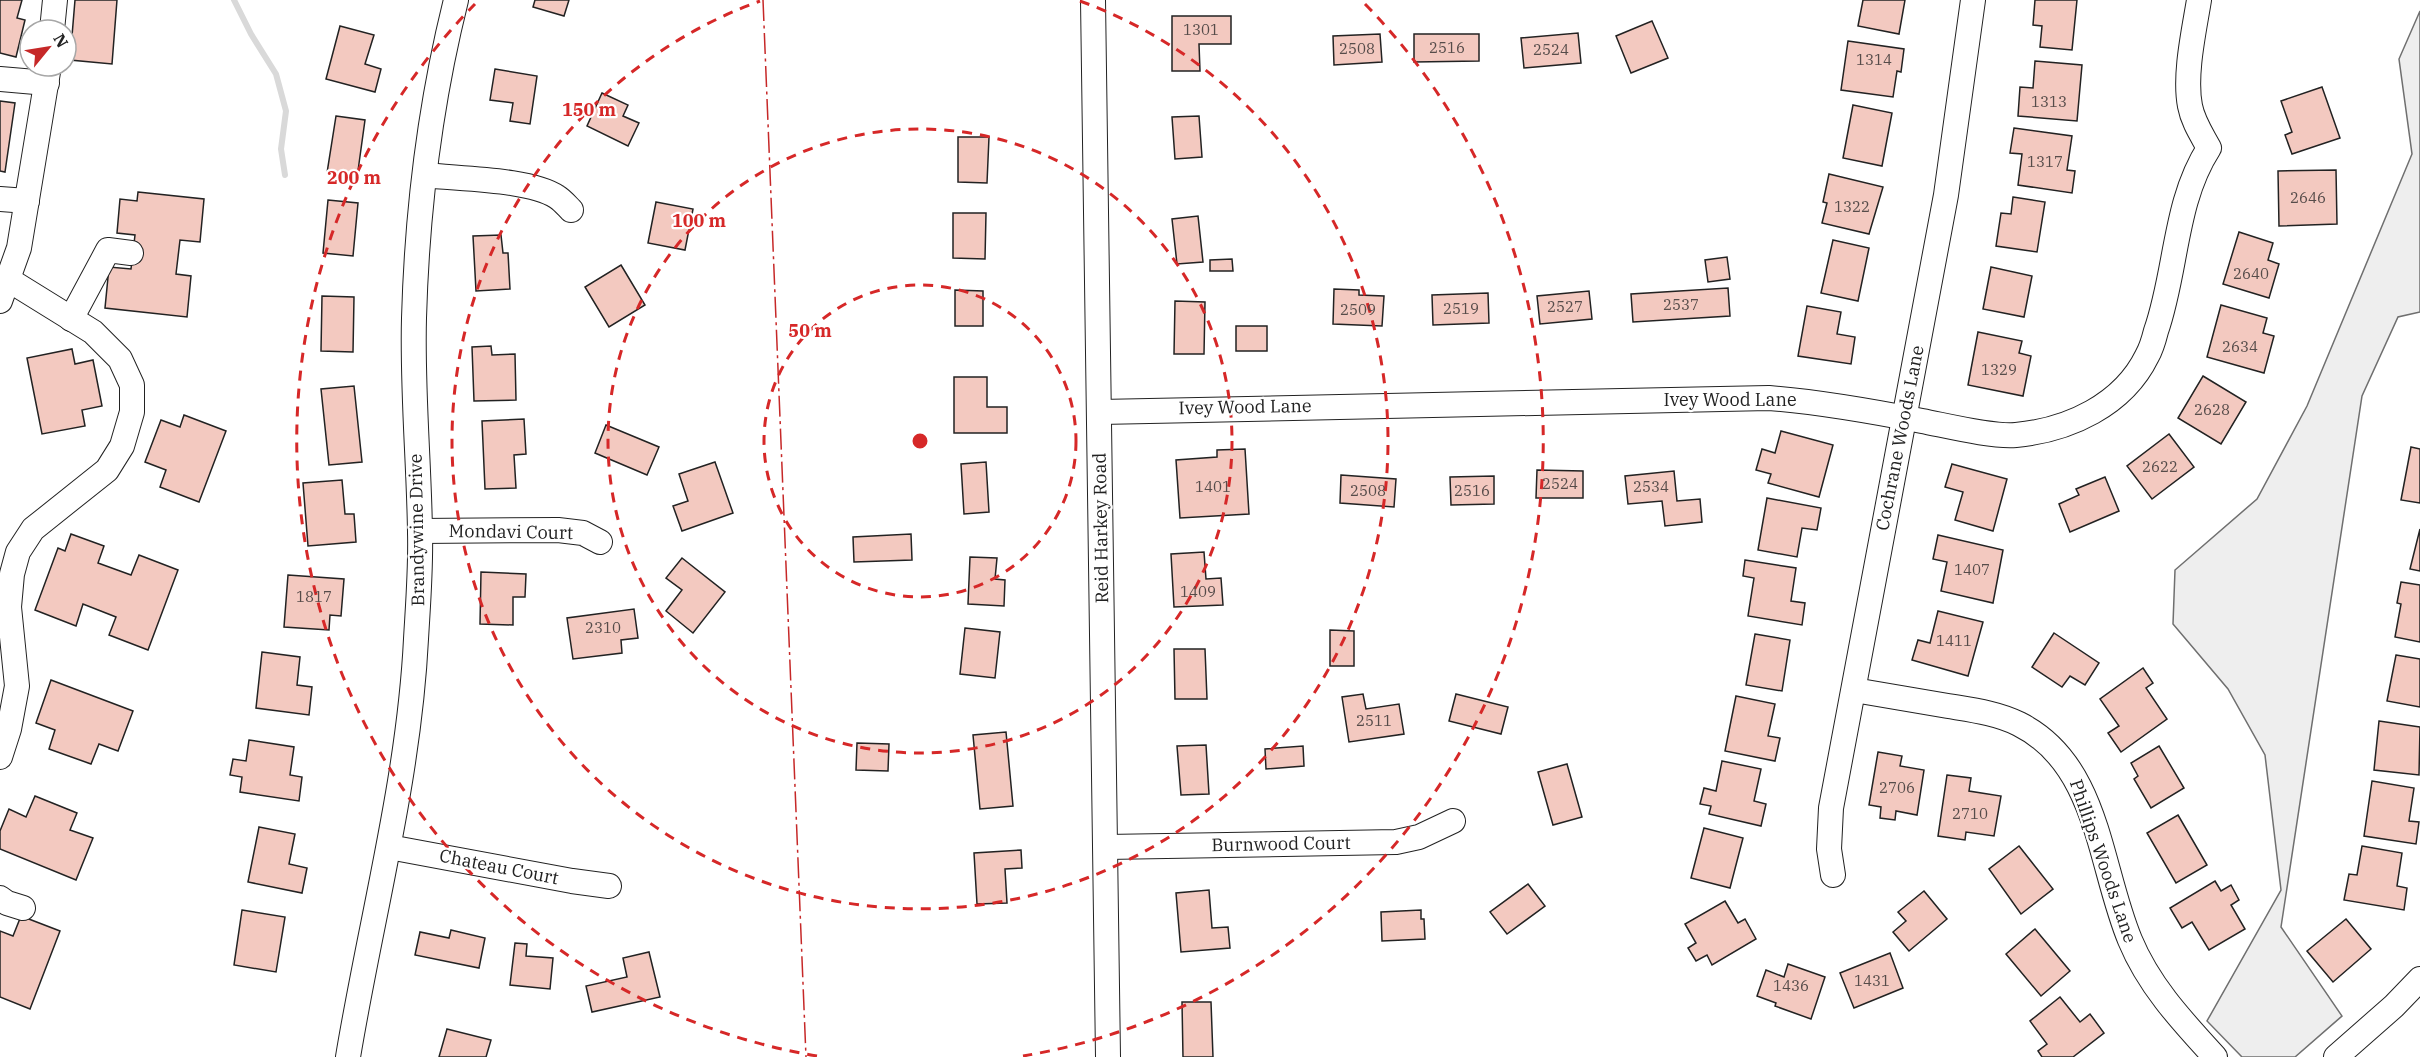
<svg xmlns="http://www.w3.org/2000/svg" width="2420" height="1057" viewBox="0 0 2420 1057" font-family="'IBM Plex Serif',serif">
  <rect width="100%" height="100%" fill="#fff"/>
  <polygon fill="#eee" stroke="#6f6f6f" stroke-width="1.5" points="2420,11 2420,312 2398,317 2362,396 2281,927 2342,1016 2295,1057 2242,1057 2207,1021 2281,890 2265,755 2228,689 2173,624 2175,570 2257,499 2307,406 2412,154 2399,59"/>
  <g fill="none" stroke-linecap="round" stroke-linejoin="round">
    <polyline stroke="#d9d9d9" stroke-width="6" points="234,0 251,34 276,74 286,111 281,149 285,175"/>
  </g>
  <g fill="#f3c9c0" stroke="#222" stroke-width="1.5">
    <polygon points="0,0 22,0 17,18 25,20 16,57 0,53"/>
    <polygon points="75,0 117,0 112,64 70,60"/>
    <polygon points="535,0 569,0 564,16 533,7"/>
    <polygon points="1863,0 1905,0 1899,34 1858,26"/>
    <polygon points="2035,0 2077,0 2072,50 2040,47 2042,26 2033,25"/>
    <polygon points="1172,16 1231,16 1231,44 1199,44 1200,71 1172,71"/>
    <polygon points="1652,21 1668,58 1631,73 1616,36"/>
    <polygon points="340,26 374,35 365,64 381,69 375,92 326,79"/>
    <polygon points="1578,33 1581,63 1524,68 1521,38"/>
    <polygon points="1380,34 1382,62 1334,65 1333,36"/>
    <polygon points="1414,34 1479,34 1479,61 1414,62"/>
    <polygon points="1848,41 1904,49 1901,72 1897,71 1893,97 1841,90"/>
    <polygon points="2035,61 2082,65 2077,121 2018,116 2020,87 2033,88"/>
    <polygon points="495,69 537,76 530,124 510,121 513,103 490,100"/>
    <polygon points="2322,87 2340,138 2292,154 2285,135 2292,132 2281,101"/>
    <polygon points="602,93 628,105 623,116 639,123 628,146 587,126"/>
    <polygon points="0,101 15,103 5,172 0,171"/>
    <polygon points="1853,105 1892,113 1882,166 1843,158"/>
    <polygon points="336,116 365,120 357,178 327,173"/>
    <polygon points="1199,116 1202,157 1175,159 1172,117"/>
    <polygon points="2014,128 2072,136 2067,170 2075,171 2072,193 2018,185 2022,154 2010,153"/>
    <polygon points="958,137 989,137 987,183 958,182"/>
    <polygon points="2336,170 2337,224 2279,226 2278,171"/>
    <polygon points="1829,174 1883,187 1869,234 1822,223 1827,203 1823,202"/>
    <polygon points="138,192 204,199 200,242 180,240 176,274 191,276 187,317 105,308 109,267 131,269 135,235 117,233 120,199 137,201"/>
    <polygon points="2013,197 2045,202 2037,252 1996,246 2001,213 2011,214"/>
    <polygon points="328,200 358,203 353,256 323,253"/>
    <polygon points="656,202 693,209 685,250 648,243"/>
    <polygon points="953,213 986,213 985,259 953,258"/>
    <polygon points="1198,216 1203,262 1177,264 1172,219"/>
    <polygon points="2239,232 2273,243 2268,260 2279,264 2269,298 2223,284"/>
    <polygon points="501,235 503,253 508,253 510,289 476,291 473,236"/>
    <polygon points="1833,240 1869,248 1858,301 1821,293"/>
    <polygon points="1727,257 1730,279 1708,282 1705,260"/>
    <polygon points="1232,259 1233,271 1210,271 1210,260"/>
    <polygon points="621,265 645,305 609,327 585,287"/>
    <polygon points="1991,267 2032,276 2024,317 1983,309"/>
    <polygon points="1728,288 1730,316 1633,322 1631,294"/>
    <polygon points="1334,289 1359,290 1359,295 1384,296 1382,326 1333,324"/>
    <polygon points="955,290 983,291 983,326 955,326"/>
    <polygon points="1589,291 1592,319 1540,324 1537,296"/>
    <polygon points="1488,293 1489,323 1433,325 1432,295"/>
    <polygon points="322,296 354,297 353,352 321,351"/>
    <polygon points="1175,301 1205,302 1204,354 1174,354"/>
    <polygon points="2221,305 2267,318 2263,333 2274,336 2264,373 2207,357"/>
    <polygon points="1807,306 1841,312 1837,334 1855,337 1851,364 1798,356"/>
    <rect x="1236" y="326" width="31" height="25"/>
    <polygon points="1978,332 2022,341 2019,353 2031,356 2023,396 1968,385"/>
    <polygon points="491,346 492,355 515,354 516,400 474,401 472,347"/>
    <polygon points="72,349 75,364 93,360 102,406 82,410 85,426 42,434 27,358"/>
    <polygon points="2203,376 2246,402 2221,444 2178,418"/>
    <polygon points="954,377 987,377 987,407 1007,407 1007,433 954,433"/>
    <polygon points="354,386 362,462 329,465 321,389"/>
    <polygon points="184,415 226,431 199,502 160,487 166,470 145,462 161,420 180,427"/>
    <polygon points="524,419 526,454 514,455 516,488 485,489 482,421"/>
    <polygon points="606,425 659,447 647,475 595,453"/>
    <polygon points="1781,431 1833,445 1819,497 1768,483 1771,474 1756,470 1762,449 1775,453"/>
    <polygon points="2169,434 2194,467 2152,499 2127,466"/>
    <polygon points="2411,447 2420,449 2420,503 2401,500"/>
    <polygon points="1245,449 1249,514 1180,518 1176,460 1217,457 1217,450"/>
    <polygon points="715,462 733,513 682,531 673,506 688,501 679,474"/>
    <polygon points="986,462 989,512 964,514 961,464"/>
    <polygon points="1952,464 2007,479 1993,531 1955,520 1963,492 1945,487"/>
    <polygon points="1537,470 1583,471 1583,498 1536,498"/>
    <polygon points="1674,471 1677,501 1700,499 1702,522 1665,526 1662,501 1628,504 1625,476"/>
    <polygon points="1341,475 1396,479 1394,507 1340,503"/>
    <polygon points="1494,476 1494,504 1451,505 1450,477"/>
    <polygon points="2105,477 2119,511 2070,532 2059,504 2079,495 2076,489"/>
    <polygon points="342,480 345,514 354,514 356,542 308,546 303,483"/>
    <polygon points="1767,498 1821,508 1817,530 1802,528 1797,557 1758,550"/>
    <polygon points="2420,529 2420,571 2410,569"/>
    <polygon points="71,534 104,546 98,563 131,575 139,555 178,570 148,650 109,635 116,617 83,604 76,626 35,610 58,548 65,551"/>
    <polygon points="911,534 912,560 854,562 853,537"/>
    <polygon points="1938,535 2003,550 1993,603 1941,591 1947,562 1933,559"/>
    <polygon points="1204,552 1206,579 1221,578 1223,605 1174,607 1171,554"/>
    <polygon points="970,557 997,558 995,579 1005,580 1004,606 968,604"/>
    <polygon points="682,558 725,592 693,633 666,611 682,590 666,578"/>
    <polygon points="1745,560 1796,568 1791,601 1805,603 1802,625 1748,616 1754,578 1743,576"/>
    <polygon points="481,572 526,574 525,597 513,597 513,625 480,624"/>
    <polygon points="288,575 344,579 341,616 330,615 329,630 284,627"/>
    <polygon points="2401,582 2420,585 2420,642 2395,637 2401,604 2397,603"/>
    <polygon points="634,609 638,638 621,640 622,653 573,659 567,618"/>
    <polygon points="1938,611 1983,622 1968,676 1912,660 1918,640 1930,643"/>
    <polygon points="965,628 1000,632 995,678 960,674"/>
    <polygon points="1330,630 1354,631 1354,666 1330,666"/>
    <polygon points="2054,633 2099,663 2085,685 2070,676 2062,687 2032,667"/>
    <polygon points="1755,634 1790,640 1782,691 1746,685"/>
    <polygon points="1174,649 1205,649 1207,699 1175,699"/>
    <polygon points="262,652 300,657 297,685 312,687 309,715 256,708"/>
    <polygon points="2396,655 2420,659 2420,707 2387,701"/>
    <polygon points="2143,668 2153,683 2146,688 2167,719 2121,752 2108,733 2119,726 2100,699"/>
    <polygon points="51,680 133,711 118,751 99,744 91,764 49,749 55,730 36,723"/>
    <polygon points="1363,694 1366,709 1399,704 1404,734 1349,742 1342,697"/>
    <polygon points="1456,694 1508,707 1501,734 1449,721"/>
    <polygon points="1736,696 1775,704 1768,736 1780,738 1775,761 1725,751"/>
    <polygon points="2379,721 2420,727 2419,775 2374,770"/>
    <polygon points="1006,732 1013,806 980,809 973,735"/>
    <polygon points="249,740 294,747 290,775 302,777 299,801 240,792 242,777 230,775 233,759 246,761"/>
    <polygon points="857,743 889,744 888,771 856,770"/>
    <polygon points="1206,745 1209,794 1181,795 1177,746"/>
    <polygon points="1303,746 1304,766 1266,769 1265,749"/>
    <polygon points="2159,746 2184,788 2151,808 2134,779 2138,776 2131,763"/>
    <polygon points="1878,752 1902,756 1900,766 1924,770 1917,815 1896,811 1895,820 1880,818 1881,807 1869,805"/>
    <polygon points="1722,761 1761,769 1754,801 1766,804 1761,826 1709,814 1711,806 1700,804 1704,788 1716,791"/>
    <polygon points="1567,764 1582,817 1553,825 1538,772"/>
    <polygon points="1947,775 1971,778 1969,791 2001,796 1994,836 1966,832 1965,840 1938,836"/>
    <polygon points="2372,781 2414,788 2409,821 2419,822 2416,844 2364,836"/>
    <polygon points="35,796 77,813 70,830 93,838 76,880 0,849 0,831 9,809 26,817"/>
    <polygon points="2178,815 2207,865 2176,883 2147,833"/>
    <polygon points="259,827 295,834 289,864 307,868 302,893 248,882"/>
    <polygon points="1704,828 1743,838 1730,888 1691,878"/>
    <polygon points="2019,846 2053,889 2021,914 1989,869"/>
    <polygon points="2362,846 2402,853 2397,886 2407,888 2404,910 2344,900 2349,874 2357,875"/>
    <polygon points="1021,850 1022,868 1005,869 1007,903 977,904 974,853"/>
    <polygon points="2215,881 2221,891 2231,885 2239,900 2231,905 2245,929 2209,950 2192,922 2182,928 2170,908"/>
    <polygon points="1528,884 1545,906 1507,934 1490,912"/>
    <polygon points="1209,890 1212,928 1228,927 1230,948 1181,952 1176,893"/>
    <polygon points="1924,891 1947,919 1909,951 1893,932 1906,921 1898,912"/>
    <polygon points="1725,901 1738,923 1745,919 1756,939 1712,965 1707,955 1696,961 1688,948 1696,943 1685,924"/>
    <polygon points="242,910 285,917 276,972 234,965"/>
    <polygon points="1421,910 1421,919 1424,919 1425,939 1382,941 1381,912"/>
    <polygon points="21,916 60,931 30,1009 0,997 0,931 13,936"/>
    <polygon points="2346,919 2371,949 2333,982 2307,951"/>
    <polygon points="2035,929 2070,971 2041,996 2006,954"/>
    <polygon points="451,930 485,938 479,968 415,955 420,932 449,938"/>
    <polygon points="515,943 527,944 526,956 553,958 550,989 510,985"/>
    <polygon points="649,952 660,997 592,1012 586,986 627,977 623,958"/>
    <polygon points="1890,953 1903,988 1854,1008 1840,973"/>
    <polygon points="1788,964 1825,977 1811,1019 1775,1006 1776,1003 1757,996 1766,970 1784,977"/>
    <polygon points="2060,997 2080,1022 2090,1014 2104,1033 2073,1057 2042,1057 2038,1051 2047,1044 2030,1021"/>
    <polygon points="1182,1002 1211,1002 1213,1057 1183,1057"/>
    <polygon points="447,1029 491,1040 486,1057 439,1057"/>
  </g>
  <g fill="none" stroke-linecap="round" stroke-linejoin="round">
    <g stroke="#222" stroke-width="26">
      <g id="minor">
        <polyline points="1093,0 1108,1057"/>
        <polyline points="52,30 55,0"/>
        <polyline points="0,79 47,83"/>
        <path d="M 425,175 C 459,179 531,179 557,197 C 562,200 567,206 571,210"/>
        <polyline points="0,199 27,201"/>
        <polyline points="0,301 19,248 49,66"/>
        <polyline points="71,319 108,250 131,253"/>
        <path d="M 1100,412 L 1769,398 C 1821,402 1871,411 1922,421 C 1948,426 1992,437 2016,435 C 2069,430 2123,405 2147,356 C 2151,349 2154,339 2156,331 C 2177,271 2174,202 2209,148 C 2202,135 2193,122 2190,106 C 2184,75 2194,31 2199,0"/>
        <polyline points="420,531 558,530 583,533 600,542"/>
        <path d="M 1854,690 C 1885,695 1917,701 1948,706 C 1972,710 1997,713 2019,724 C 2099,764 2099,866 2130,940 C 2149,986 2182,1021 2215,1057"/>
        <polyline points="0,757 9,729 17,686 9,607 12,574 18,552 33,529 107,470 122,446 132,412 132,385 120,359 93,332 9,280"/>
        <polyline points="389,847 572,881 609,886"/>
        <polyline points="1106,847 1396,842 1419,837 1453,821"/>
        <polyline points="1833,875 1829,849 1831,808 1946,195 1973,0"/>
        <polyline points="0,898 7,903 23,908"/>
        <path d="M 348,1057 C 371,918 409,780 416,639 C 418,604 421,568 420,532 C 419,461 412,390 414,318 C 417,211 430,104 456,0"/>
        <polyline points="2336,1057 2394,1006 2420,979"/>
      </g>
    </g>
    <use href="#minor" stroke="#fff" stroke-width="24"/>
    <polyline stroke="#c62828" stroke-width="1.5" stroke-dasharray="21 4.5 3 4.5" stroke-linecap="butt" points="763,0 806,1057"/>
  </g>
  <g fill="none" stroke="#d62828" stroke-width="3" stroke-dasharray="10 8">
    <circle cx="920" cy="441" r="156"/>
    <circle cx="920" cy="441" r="312"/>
    <path d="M1080 1A468 468 0 1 1 760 1"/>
    <path d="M817 1056A624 624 0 0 1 475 4M1365 4A624 624 0 0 1 1023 1056"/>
  </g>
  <g text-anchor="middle" stroke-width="4.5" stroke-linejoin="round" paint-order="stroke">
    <g font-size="15" fill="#564c4a">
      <text x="1201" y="35">1301</text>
      <text x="1447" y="53">2516</text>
      <text x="1357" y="54">2508</text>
      <text x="1551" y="55">2524</text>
      <text x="1874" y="65">1314</text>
      <text x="2049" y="107">1313</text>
      <text x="2045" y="167">1317</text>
      <text x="2308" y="203">2646</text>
      <text x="1852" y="212">1322</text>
      <text x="2251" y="279">2640</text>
      <text x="1681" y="310">2537</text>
      <text x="1565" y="312">2527</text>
      <text x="1461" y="314">2519</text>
      <text x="1358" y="315">2509</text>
      <text x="2240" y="352">2634</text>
      <text x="1999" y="375">1329</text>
      <text x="2212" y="415">2628</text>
      <text x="2160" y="472">2622</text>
      <text x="1560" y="489">2524</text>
      <text x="1213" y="492">1401</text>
      <text x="1651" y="492">2534</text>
      <text x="1368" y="496">2508</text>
      <text x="1472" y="496">2516</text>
      <text x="1972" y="575">1407</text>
      <text x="1198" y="597">1409</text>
      <text x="314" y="602">1817</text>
      <text x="603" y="633">2310</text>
      <text x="1954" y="646">1411</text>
      <text x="1374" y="726">2511</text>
      <text x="1897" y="793">2706</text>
      <text x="1970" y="819">2710</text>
      <text x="1872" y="986">1431</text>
      <text x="1791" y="991">1436</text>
    </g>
    <g font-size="18" fill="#222" stroke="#fff">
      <text x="1730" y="406">Ivey Wood Lane</text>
      <text transform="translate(1245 407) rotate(-1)" y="6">Ivey Wood Lane</text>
      <text transform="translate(1900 438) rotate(-79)" y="6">Cochrane Woods Lane</text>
      <text transform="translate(1101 528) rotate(-91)" y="6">Reid Harkey Road</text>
      <text transform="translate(417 530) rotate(-91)" y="6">Brandywine Drive</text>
      <text transform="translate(511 532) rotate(1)" y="6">Mondavi Court</text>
      <text transform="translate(1281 844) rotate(-1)" y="6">Burnwood Court</text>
      <text transform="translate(2103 861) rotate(71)" y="6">Phillips Woods Lane</text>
      <text transform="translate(499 867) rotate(11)" y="6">Chateau Court</text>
    </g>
  </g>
  <circle cx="920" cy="441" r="9" fill="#d62828" stroke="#fff" stroke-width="3"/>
  <g font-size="18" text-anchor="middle" font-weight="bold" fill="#d62828" stroke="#fff" stroke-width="4.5" stroke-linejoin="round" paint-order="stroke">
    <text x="589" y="116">150 m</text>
    <text x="354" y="184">200 m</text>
    <text x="699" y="227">100 m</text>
    <text x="810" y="337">50 m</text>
  </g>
  <g transform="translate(48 48) rotate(60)"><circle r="28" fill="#ffffff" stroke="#a7a7a7" stroke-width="1.5"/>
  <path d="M0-4.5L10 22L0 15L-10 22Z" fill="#c62828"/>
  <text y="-9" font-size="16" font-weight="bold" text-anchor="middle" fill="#222222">N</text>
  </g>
</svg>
